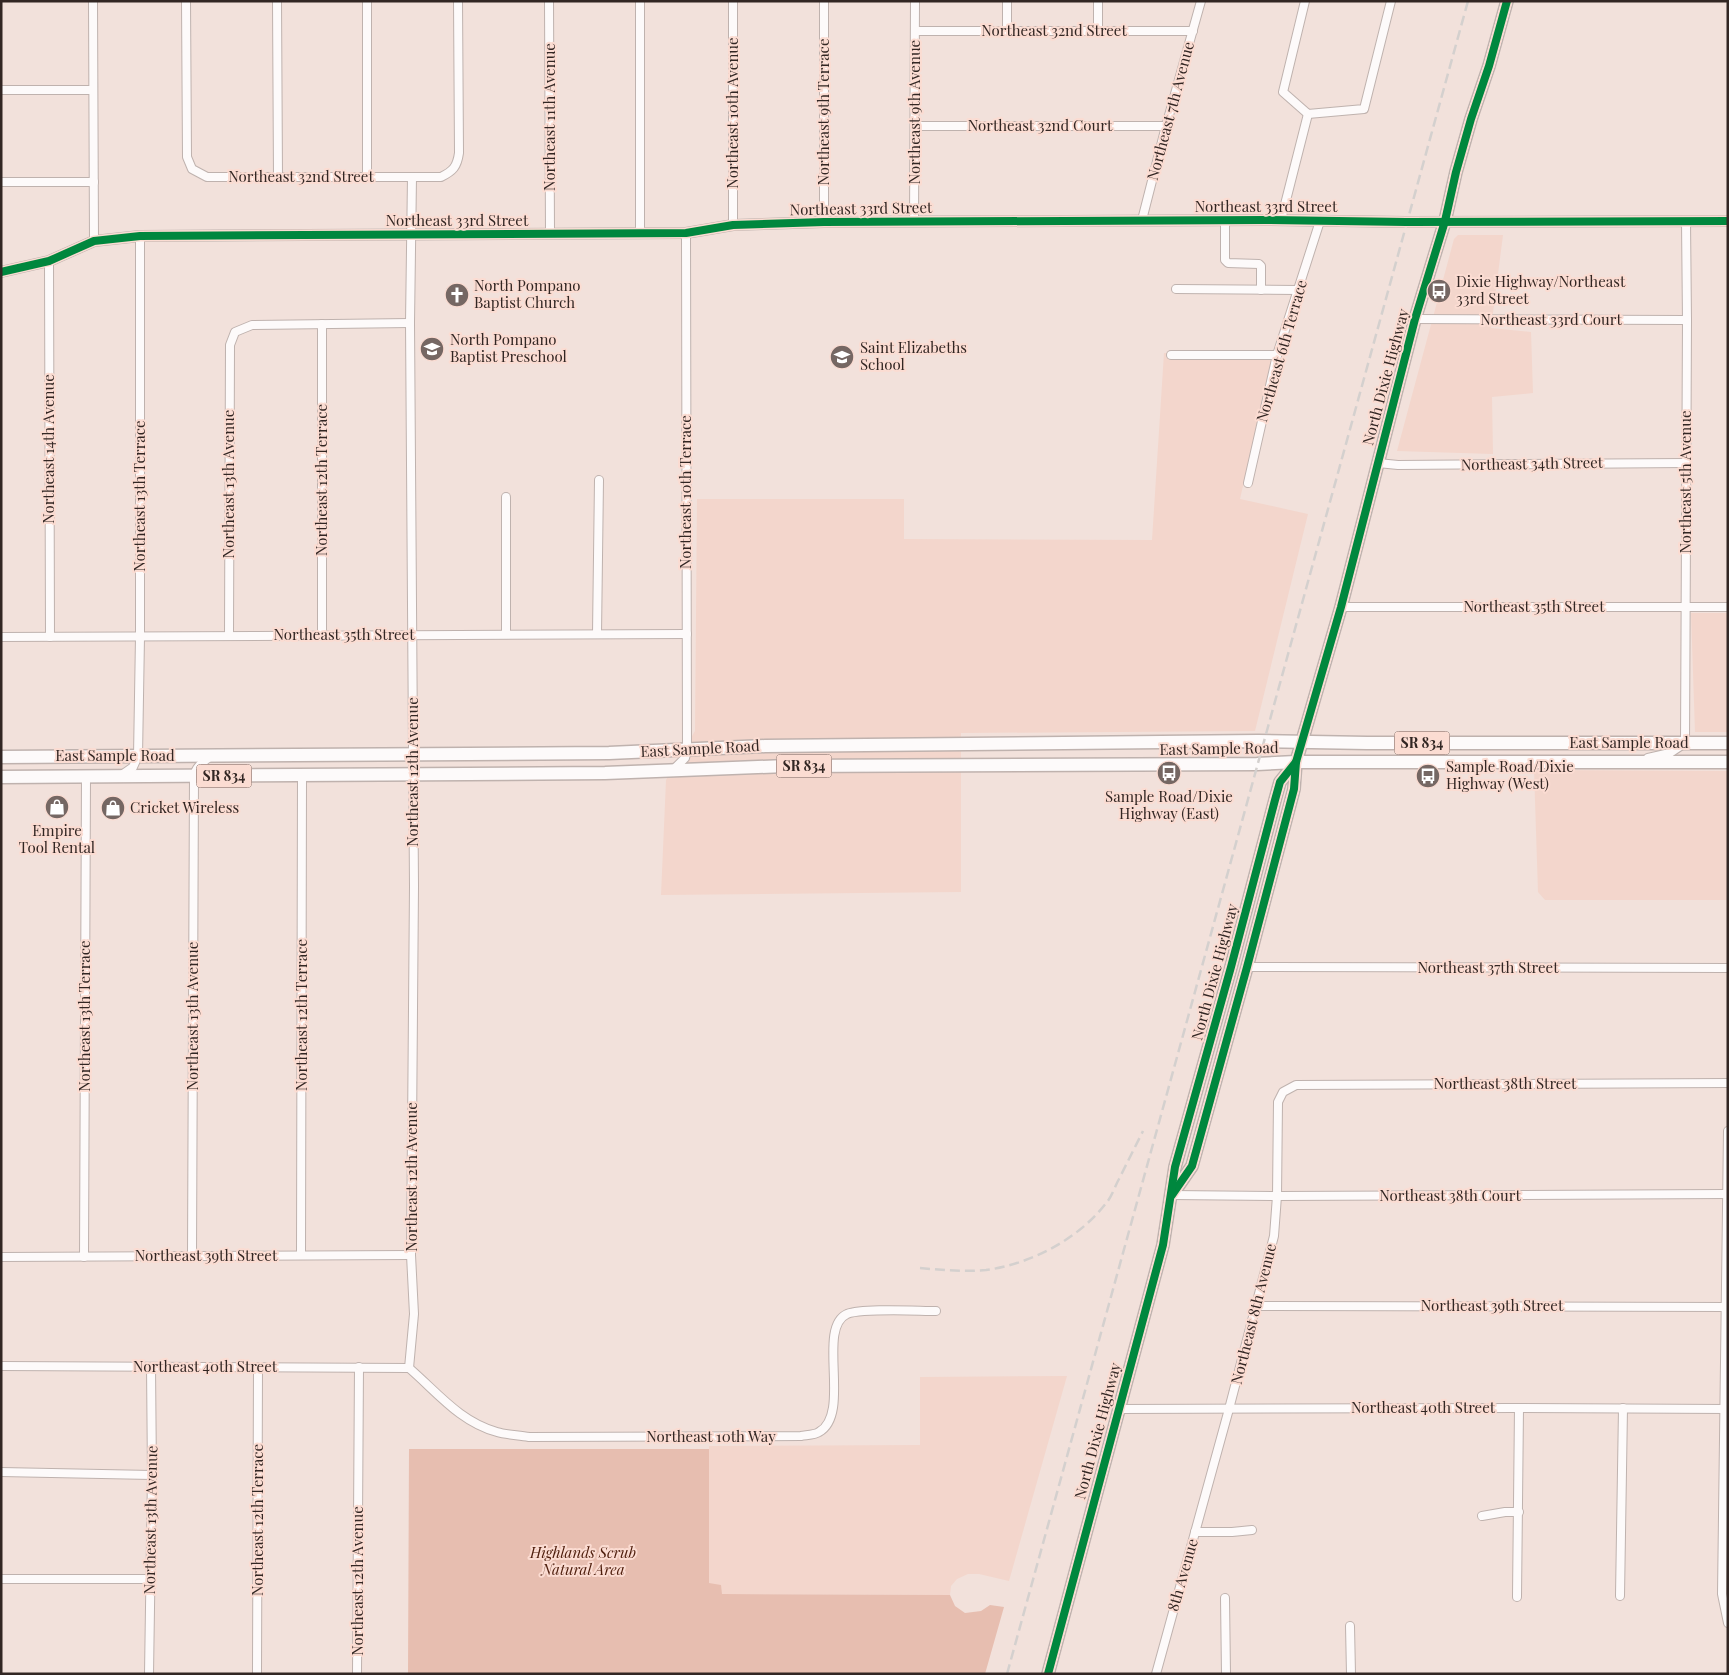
<svg xmlns="http://www.w3.org/2000/svg" width="1729" height="1675" viewBox="0 0 1729 1675" font-family="'Playfair Display',serif">
  <rect width="100%" height="100%" fill="#f2e1db"/>
  <g fill="#f3d6cc">
    <polygon points="1458,235 1503,235 1491,328 1531,332 1533,393 1492,397 1493,454 1397,451 1454,239"/>
    <polygon points="1164,353 1272,359 1240,499 1308,514 1255,731 961,733 961,892 661,895 666,780 695,731 697,499 904,499 904,539 1152,540"/>
    <polygon points="1691,613 1728,613 1728,732 1695,732"/>
    <polygon points="1534,770 1728,771 1728,900 1545,900 1538,892"/>
    <polygon points="1067,1376 1009,1581 979,1574 968,1574 957,1579 951,1586 950,1595 722,1594 709,1583 709,1446 920,1445 920,1377"/>
  </g>
  <polygon fill="#e7beb0" points="409,1449 709,1449 709,1583 721,1585 722,1594 950,1595 955,1606 965,1613 981,1611 990,1605 1004,1607 985,1674 408,1674"/>
  <g fill="none" stroke-linecap="round" stroke-linejoin="round">
    <g stroke="#bfb2ae" stroke-width="10">
      <g id="minor">
        <polyline points="93,1 94,241"/>
        <path d="M 186,1 L 187,157 L 192,169 L 207,177 L 441,177 C 453,171 457,167 459,153 L 458,1"/>
        <polyline points="277,1 278,177"/>
        <polyline points="367,1 367,177"/>
        <polyline points="549,1 550,234"/>
        <polyline points="640,1 640,233"/>
        <polyline points="733,1 733,225"/>
        <polyline points="824,1 824,222"/>
        <polyline points="1007,1 1007,31"/>
        <polyline points="1098,1 1098,31"/>
        <polyline points="1305,1 1283,92 1308,114 1364,109 1391,1"/>
        <polyline points="915,31 1193,31"/>
        <polyline points="1,90 93,90"/>
        <polyline points="915,126 1166,126"/>
        <polyline points="1,182 94,182"/>
        <polyline points="1142,220 1166,126 1201,1"/>
        <polyline points="1225,220 1225,260 1228,263 1259,264 1261,266 1261,290"/>
        <polyline points="1281,220 1308,114"/>
        <polyline points="914,222 915,1"/>
        <polyline points="49,261 50,637"/>
        <polyline points="1176,289 1298,290"/>
        <polyline points="1415,319 1687,320"/>
        <polyline points="1171,355 1277,355"/>
        <polyline points="1378,463 1398,465 1686,463"/>
        <polyline points="1248,483 1277,355 1320,221"/>
        <polyline points="1341,607 1728,607"/>
        <polyline points="506,634 506,497"/>
        <polyline points="597,634 599,480"/>
        <polyline points="229,636 230,345 235,332 252,325 410,323"/>
        <polyline points="322,636 322,324"/>
        <polyline points="1,637 687,634"/>
        <polyline points="1648,758 1670,753 1685,743 1687,320 1686,221"/>
        <polyline points="672,771 685,758 687,750 686,233"/>
        <polyline points="123,774 133,767 138,756 140,637 140,236"/>
        <polyline points="1247,967 1728,968"/>
        <polyline points="1728,1131 1722,1594 1728,1623"/>
        <polyline points="1172,1195 1277,1196 1727,1194"/>
        <polyline points="301,1255 302,775"/>
        <path d="M 192,1256 L 194,776 C 196,766 203,762 211,756"/>
        <polyline points="1,1257 411,1255"/>
        <polyline points="84,1257 86,776"/>
        <polyline points="1256,1306 1728,1307"/>
        <polyline points="1,1366 409,1368"/>
        <polyline points="409,1368 414,1314 411,1255 414,886 410,323 412,177"/>
        <path d="M 409,1368 C 437,1392 460,1422 497,1432 C 507,1435 519,1435 529,1437 L 801,1436 C 806,1435 815,1435 819,1432 C 852,1414 816,1328 847,1314 C 863,1308 917,1311 936,1311"/>
        <polyline points="1118,1409 1519,1408 1728,1409"/>
        <polyline points="1,1472 152,1475"/>
        <polyline points="1482,1516 1505,1512 1519,1512"/>
        <polyline points="1195,1532 1232,1532 1252,1530"/>
        <polyline points="1,1579 151,1579"/>
        <polyline points="1620,1596 1623,1408"/>
        <polyline points="1517,1597 1519,1408"/>
        <polyline points="1225,1598 1226,1674"/>
        <polyline points="1350,1626 1351,1674"/>
        <polyline points="149,1674 152,1475 151,1367"/>
        <polyline points="257,1674 258,1367"/>
        <polyline points="357,1674 359,1367"/>
        <polyline points="1156,1674 1229,1409 1274,1236 1277,1196 1278,1102 1283,1092 1296,1085 1728,1083"/>
      </g>
    </g>
    <g stroke="#bfb2ae" stroke-width="12">
      <polyline id="tertiary" points="1,272 49,261 94,241 140,236 686,233 733,225 824,222 1264,220 1406,222 1728,221"/>
    </g>
    <g stroke="#bfb2ae" stroke-width="14">
      <g id="secondary">
        <polyline points="1172,1195 1192,1166 1247,967 1294,789 1296,762 1341,607 1415,319 1445,221 1456,172 1471,119 1489,66 1507,1"/>
        <polyline points="1048,1674 1163,1245 1175,1167 1231,967 1275,800 1280,782 1296,762"/>
      </g>
    </g>
    <g stroke="#bfb2ae" stroke-width="15">
      <g id="primary">
        <polyline points="1,757 609,753 765,746 1258,741 1367,743 1728,743"/>
        <polyline points="1,777 605,773 786,766 1257,764 1296,762 1728,762"/>
      </g>
    </g>
    <use href="#minor" stroke="#fdfafa" stroke-width="8"/>
    <use href="#tertiary" stroke="#fdfafa" stroke-width="10"/>
    <use href="#secondary" stroke="#fdfafa" stroke-width="11"/>
    <use href="#primary" stroke="#fdfafa" stroke-width="12"/>
    <g stroke="#d4d0ce" stroke-width="2.5" stroke-dasharray="10 5" stroke-linecap="butt">
      <path d="M 920,1268 C 942,1270 964,1272 986,1270 C 1031,1264 1079,1239 1107,1202 C 1112,1196 1115,1186 1119,1179 C 1127,1163 1135,1147 1143,1131"/>
      <polyline points="1007,1674 1468,1"/>
    </g>
    <g stroke="#fbdcd2" stroke-width="11">
      <g id="cycleway">
        <polyline points="1,272 49,261 94,241 140,236 686,233 733,225 824,222 1264,220 1406,222 1728,221"/>
        <polyline points="1172,1195 1192,1166 1247,967 1294,789 1296,762 1341,607 1415,319 1445,221 1456,172 1471,119 1489,66 1507,1"/>
        <polyline points="1048,1674 1163,1245 1175,1167 1231,967 1275,800 1280,782 1296,762"/>
      </g>
    </g>
    <use href="#cycleway" stroke="#00873e" stroke-width="8"/>
  </g>
  <defs>
    <g id="bus-disc" transform="scale(1.25)"><circle r="9.5" fill="#756763" stroke="#fbdcd2"/><path d="M-5-6H5V4H4V6H2V4H-2V6H-4V4H-5ZM-3.5-4V0h7V-4ZM-3.5 1.2v1.5H-2V1.2ZM2 1.2v1.5H3.5V1.2Z" fill="#fff"/></g>
    <g id="church-disc" transform="scale(1.25)"><circle r="9.5" fill="#756763" stroke="#fbdcd2"/><path d="M-1.2-6h2.4v3.5h3.3v2.4h-3.3V6h-2.4V-.1h-3.3v-2.4h3.3Z" fill="#fff"/></g>
    <g id="school-disc" transform="scale(1.25)"><circle r="9.5" fill="#756763" stroke="#fbdcd2"/><path d="M0-5L7-2L0 1L-7-2ZM-4 1L0 2.5L4 1V4Q0 6-4 4Z" fill="#fff"/></g>
    <g id="shop-disc" transform="scale(1.25)"><circle r="9.5" fill="#756763" stroke="#fbdcd2"/><path d="M-5-2.5h2.3a2.7 3.5 0 0 1 5.4 0H5L5.5 6h-11ZM-1.5-2.5h3a1.5 2.3 0 0 0-3 0Z" fill="#fff"/></g>
  </defs>
  <g fill-rule="evenodd">
    <use href="#bus-disc" x="1439" y="291"/>
    <use href="#church-disc" x="457" y="295"/>
    <use href="#school-disc" x="432" y="349"/>
    <use href="#school-disc" x="842" y="357"/>
    <use href="#bus-disc" x="1169" y="773"/>
    <use href="#bus-disc" x="1428" y="776"/>
    <use href="#shop-disc" x="57" y="807"/>
    <use href="#shop-disc" x="113" y="808"/>
  </g>
  <g text-anchor="middle" stroke-width="4" stroke-linejoin="round" paint-order="stroke">
    <g fill="#fbdcd2" stroke="#6e5d58" stroke-width="1">
      <rect x="1394.5" y="731.5" width="55" height="23" rx="4"/>
      <rect x="776.5" y="754.5" width="55" height="23" rx="4"/>
      <rect x="196.5" y="764.5" width="55" height="23" rx="4"/>
    </g>
    <g font-size="14" font-weight="bold" fill="#322623">
      <text x="1422" y="748">SR 834</text>
      <text x="804" y="771">SR 834</text>
      <text x="224" y="781">SR 834</text>
    </g>
    <g font-size="15" fill="#322623" stroke="#fbdcd2">
      <text x="1054" y="36">Northeast 32nd Street</text>
      <text transform="translate(1171 111) rotate(-75)" y="5">Northeast 7th Avenue</text>
      <text transform="translate(824 112) rotate(-90)" y="5">Northeast 9th Terrace</text>
      <text transform="translate(915 112) rotate(-90)" y="5">Northeast 9th Avenue</text>
      <text transform="translate(733 113) rotate(-90)" y="5">Northeast 10th Avenue</text>
      <text transform="translate(550 117) rotate(-90)" y="5">Northeast 11th Avenue</text>
      <text x="1040" y="131">Northeast 32nd Court</text>
      <text x="301" y="182">Northeast 32nd Street</text>
      <text x="1266" y="212">Northeast 33rd Street</text>
      <text transform="translate(861 209) rotate(-1)" y="5">Northeast 33rd Street</text>
      <text x="457" y="226">Northeast 33rd Street</text>
      <text x="1551" y="325">Northeast 33rd Court</text>
      <text transform="translate(1282 351) rotate(-74)" y="5">Northeast 6th Terrace</text>
      <text transform="translate(1386 377) rotate(-75)" y="5">North Dixie Highway</text>
      <text transform="translate(49 449) rotate(-90)" y="5">Northeast 14th Avenue</text>
      <text transform="translate(1532 464) rotate(-1)" y="5">Northeast 34th Street</text>
      <text transform="translate(322 480) rotate(-90)" y="5">Northeast 12th Terrace</text>
      <text transform="translate(1686 482) rotate(-90)" y="5">Northeast 5th Avenue</text>
      <text transform="translate(229 484) rotate(-90)" y="5">Northeast 13th Avenue</text>
      <text transform="translate(686 492) rotate(-90)" y="5">Northeast 10th Terrace</text>
      <text transform="translate(140 496) rotate(-90)" y="5">Northeast 13th Terrace</text>
      <text x="1534" y="612">Northeast 35th Street</text>
      <text x="344" y="640">Northeast 35th Street</text>
      <text x="1629" y="748">East Sample Road</text>
      <text transform="translate(700 749) rotate(-3)" y="5">East Sample Road</text>
      <text transform="translate(1219 749) rotate(-1)" y="5">East Sample Road</text>
      <text x="115" y="761">East Sample Road</text>
      <text transform="translate(413 772) rotate(-90)" y="5">Northeast 12th Avenue</text>
      <text x="1488" y="973">Northeast 37th Street</text>
      <text transform="translate(1215 972) rotate(-75)" y="5">North Dixie Highway</text>
      <text transform="translate(302 1015) rotate(-90)" y="5">Northeast 12th Terrace</text>
      <text transform="translate(85 1016) rotate(-90)" y="5">Northeast 13th Terrace</text>
      <text transform="translate(193 1016) rotate(-90)" y="5">Northeast 13th Avenue</text>
      <text x="1505" y="1089">Northeast 38th Street</text>
      <text transform="translate(412 1177) rotate(-90)" y="5">Northeast 12th Avenue</text>
      <text x="1450" y="1201">Northeast 38th Court</text>
      <text x="206" y="1261">Northeast 39th Street</text>
      <text x="1492" y="1311">Northeast 39th Street</text>
      <text transform="translate(1254 1314) rotate(-76)" y="5">Northeast 8th Avenue</text>
      <text x="205" y="1372">Northeast 40th Street</text>
      <text x="1423" y="1413">Northeast 40th Street</text>
      <text transform="translate(1098 1431) rotate(-75)" y="5">North Dixie Highway</text>
      <text x="711" y="1442">Northeast 10th Way</text>
      <text transform="translate(151 1520) rotate(-89)" y="5">Northeast 13th Avenue</text>
      <text transform="translate(258 1520) rotate(-90)" y="5">Northeast 12th Terrace</text>
      <text transform="translate(1183 1575) rotate(-74)" y="5">8th Avenue</text>
      <text transform="translate(358 1581) rotate(-90)" y="5">Northeast 12th Avenue</text>
    </g>
    <g font-size="15" fill="#322623" stroke="#fbdcd2" text-anchor="start">
      <text x="1456" y="287">Dixie Highway/Northeast<tspan x="1456" dy="17">33rd Street</tspan></text>
      <text x="474" y="291">North Pompano<tspan x="474" dy="17">Baptist Church</tspan></text>
      <text x="450" y="345">North Pompano<tspan x="450" dy="17">Baptist Preschool</tspan></text>
      <text x="860" y="353">Saint Elizabeths<tspan x="860" dy="17">School</tspan></text>
      <text x="1446" y="772">Sample Road/Dixie<tspan x="1446" dy="17">Highway (West)</tspan></text>
      <text x="1169" y="802" text-anchor="middle">Sample Road/Dixie<tspan x="1169" dy="17">Highway (East)</tspan></text>
      <text x="130" y="813">Cricket Wireless</text>
      <text x="57" y="836" text-anchor="middle">Empire<tspan x="57" dy="17">Tool Rental</tspan></text>
    </g>
    <g font-size="15" font-style="italic" fill="#4d1c0b" stroke="#fbdcd2">
      <text x="583" y="1558">Highlands Scrub<tspan x="583" dy="17">Natural Area</tspan></text>
    </g>
  </g>
  <rect width="1729" height="1675" fill="none" stroke="#322623" stroke-width="5"/>
</svg>
